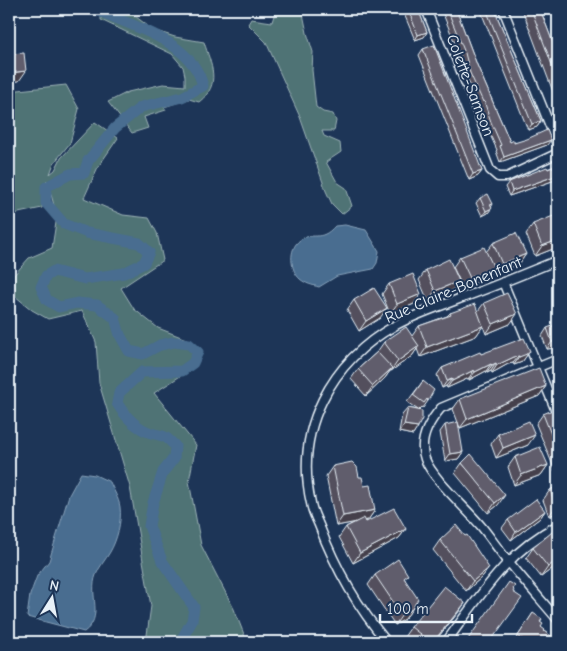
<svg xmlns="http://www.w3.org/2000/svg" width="567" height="651" viewBox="0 0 567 651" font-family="'Comic Neue',sans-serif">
  <rect width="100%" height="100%" fill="#1d3557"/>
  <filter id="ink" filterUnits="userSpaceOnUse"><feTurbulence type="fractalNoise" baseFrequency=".02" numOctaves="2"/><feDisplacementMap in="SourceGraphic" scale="10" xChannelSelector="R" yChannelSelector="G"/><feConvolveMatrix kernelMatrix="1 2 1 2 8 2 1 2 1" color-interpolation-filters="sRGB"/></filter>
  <g filter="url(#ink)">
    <g fill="#4f7374" stroke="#9cb2b6">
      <path d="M 101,9 L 126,9 L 153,30 L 175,37 L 204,42 C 211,65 222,84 199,102 L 189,99 L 164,107 L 166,110 L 144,117 L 148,128 L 132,133 L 108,102 L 128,92 L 163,84 L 185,86 L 185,76 L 183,67 L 172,54 L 101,20 Z"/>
      <polygon points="276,9 302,9 307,33 313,52 312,70 316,107 323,112 333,114 336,121 334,131 322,131 324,136 340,143 341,152 326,162 337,182 346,188 352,206 342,214 332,204 326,191 300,117 266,42 248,24 251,19 272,22"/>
      <polygon points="66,85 79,109 70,143 54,163 50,174 55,170 61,158 95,122 118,138 98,167 84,198 123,215 149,218 157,233 163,260 121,288 134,309 158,328 194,342 196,366 154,393 196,445 189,481 201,545 234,609 247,642 146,642 151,606 130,487 99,383 96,342 82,311 48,319 32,310 15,296 14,275 29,258 52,248 57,216 47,180 43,190 42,208 9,215 9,91"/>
    </g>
    <g fill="#486d90" stroke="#88a2ba">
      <path d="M 345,225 L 366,230 L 379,251 L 377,263 L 373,269 L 337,276 L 319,287 C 312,285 306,284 300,279 C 290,270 288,249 300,240 C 313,231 320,243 335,226 Z"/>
      <path d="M 81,473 L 95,475 L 110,482 C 113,489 119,499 120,507 C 122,521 117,540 110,552 C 106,559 99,567 96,575 C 88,595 105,617 84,632 L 27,617 L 30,595 L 37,576 L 49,561 L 69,495 Z"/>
    </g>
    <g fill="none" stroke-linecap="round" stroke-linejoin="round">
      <path stroke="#486d90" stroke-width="11" d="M 95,9 C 132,27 192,40 203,86 L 182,97 L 141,107 L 115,128 L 88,161 L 84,173 L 70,174 L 46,187 L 46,203 L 64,224 L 87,233 L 139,243 L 149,252 L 144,263 L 124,273 L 85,279 L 54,271 L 46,276 L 41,287 L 47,300 L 59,307 L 77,303 L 97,305 L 115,318 L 120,335 L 129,351 L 143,354 L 160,345 L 174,342 L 189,344 L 198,352 L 193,363 L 182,371 L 142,372 L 119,393 L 117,403 C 125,416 136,428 151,433 C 165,437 164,434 175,446 L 174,458 L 163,472 L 153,503 L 149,526 L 162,561 L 194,607 L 192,621 L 180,642"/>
      <g stroke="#e8f1f8" stroke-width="11">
        <g id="minor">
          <polyline points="426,9 490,170 498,177 507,177 558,153"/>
          <polyline points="503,9 558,146"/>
          <polyline points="503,282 558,416"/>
          <path d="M 558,359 L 441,408 C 429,422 418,440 425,459 C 432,478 467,509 481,526 C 491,538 499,551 509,562 C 525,582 542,601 558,620"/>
          <path d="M 387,642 C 358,608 335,567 319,525 C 316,518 312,511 311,503 C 294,429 331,361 396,325 C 416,314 438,307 459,299 C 493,287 526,273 558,260"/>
          <path d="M 446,642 C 480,596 506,552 558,525"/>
        </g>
      </g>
      <use href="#minor" stroke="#1d3557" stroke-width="8"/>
    </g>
    <g fill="#53505d" stroke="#e8f1f8">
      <polygon points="402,9 418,9 427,32 424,37 415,40"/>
      <polygon points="441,9 456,9 477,65 510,142 547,145 500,162 496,151 497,150 487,128 480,107 479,107 467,78 461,58"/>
      <polygon points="480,9 494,9 541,121 537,127 528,130"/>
      <polygon points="522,9 540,9 558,56 558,105"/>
      <polygon points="423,49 482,171 478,176 469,180 419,55"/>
      <polygon points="558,165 558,179 509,196 505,187 509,182"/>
      <polygon points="480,198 493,204 488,213 482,216 476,203"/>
      <polygon points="533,224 558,247 535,256 526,234"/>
      <polygon points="493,243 526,254 519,264 495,274 493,269 487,278 463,288 453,267 460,257 486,252"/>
      <polygon points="426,270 452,291 428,301 419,280"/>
      <polygon points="558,274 558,285 555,278"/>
      <polygon points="389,284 414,304 390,314 382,294"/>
      <polygon points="354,300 380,318 359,331 347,310"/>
      <polygon points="484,303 510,324 486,334 483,326 476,336 420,357 417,349 412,356 391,371 390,371 385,378 366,396 351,379 358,369 377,352 384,342 412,336 419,326 447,316 450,313 478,311"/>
      <polygon points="547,328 556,348 547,349 542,336"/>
      <polygon points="530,351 522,362 514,365 513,363 508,364 492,373 491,371 487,373 486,371 469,380 469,378 447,388 446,386 442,388 437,375 442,368 481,354"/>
      <polygon points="558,366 558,376 556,370"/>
      <polygon points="423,381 428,401 423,408 422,407 419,410 418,427 413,435 399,432 402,415 408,408 418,410 407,402"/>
      <polygon points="546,386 539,396 460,428 453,409 460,399"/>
      <polygon points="543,414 558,417 558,472 556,473 536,424"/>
      <polygon points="445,425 463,452 458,459 445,461 440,432"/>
      <polygon points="498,434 528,445 496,458 491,444"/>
      <polygon points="515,457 548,465 541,475 514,485 508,467"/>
      <polygon points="462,463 498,505 488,513 455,473"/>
      <polygon points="333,466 359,477 375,510 368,520 365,520 366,522 406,529 399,538 353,563 339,537 346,527 356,522 336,526 326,476"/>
      <polygon points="558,486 558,512 549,516 543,500 550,490"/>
      <polygon points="545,511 540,518 511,540 502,528 508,520"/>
      <polygon points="440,540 489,568 482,577 466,591 433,550"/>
      <polygon points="533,548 558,564 541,577 526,558"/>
      <polygon points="375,575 405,579 412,609 405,619 395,625 368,585"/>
      <polygon points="465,603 434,642 410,642 404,637 411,627"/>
      <polygon points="533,613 540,622 541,627 552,642 514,642"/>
    </g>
    <g fill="#44414c" stroke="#e8f1f8">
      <polygon points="427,32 424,37 415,40 418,35"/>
      <polygon points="26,71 19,81 9,82 9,73"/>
      <polygon points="541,121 537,127 528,130 532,124"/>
      <polygon points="551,140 547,145 500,162 504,157"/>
      <polygon points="482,171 478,176 469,180 473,174"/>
      <polygon points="558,175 558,179 509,196 512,191"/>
      <polygon points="492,208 488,213 482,216 486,211"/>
      <polygon points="558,240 558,247 535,256 542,246"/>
      <polygon points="526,254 519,264 495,274 502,264"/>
      <polygon points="494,268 487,278 463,288 470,278"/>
      <polygon points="459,281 452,291 428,301 435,291"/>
      <polygon points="421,294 414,304 390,314 397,304"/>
      <polygon points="387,308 380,318 359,331 366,321"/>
      <polygon points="517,314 510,324 486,334 493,324"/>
      <polygon points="483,326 476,336 420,357 427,347"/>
      <polygon points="558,341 558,347 556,348 547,349 552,342"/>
      <polygon points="419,346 412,356 391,371 398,361"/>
      <polygon points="530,351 522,362 514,365 519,357"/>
      <polygon points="519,356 513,363 508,364 492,373 497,365 514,357"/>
      <polygon points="496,363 491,371 487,373 492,365"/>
      <polygon points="491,364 486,371 469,380 475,372"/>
      <polygon points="392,368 385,378 366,396 373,386"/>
      <polygon points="474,370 469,378 447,388 452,381"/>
      <polygon points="452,379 446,386 442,388 447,381"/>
      <polygon points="546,386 539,396 460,428 467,419"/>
      <polygon points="404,425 418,427 413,435 399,432"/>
      <polygon points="535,435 528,445 496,458 503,448"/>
      <polygon points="463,452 458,459 445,461 450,454"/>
      <polygon points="548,465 541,475 514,485 521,475"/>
      <polygon points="505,495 498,505 488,513 495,503"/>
      <polygon points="558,505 558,512 549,516 556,506"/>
      <polygon points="375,510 368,520 336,526 343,516"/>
      <polygon points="545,511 540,518 511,540 516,532"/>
      <polygon points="406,529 399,538 353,563 360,553"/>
      <polygon points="558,559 558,564 541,577 548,567"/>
      <polygon points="489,568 482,577 466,591 473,581"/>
      <polygon points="465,603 458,613 434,642 433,642"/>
      <polygon points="412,609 405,619 395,625 402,615"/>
    </g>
    <g fill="#615d6c" stroke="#e8f1f8">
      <polygon points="408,9 418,9 427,32 418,35"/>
      <polygon points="447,9 456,9 477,65 510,142 514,140 514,143 527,139 547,130 551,140 504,157 500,146 501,145 491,122 484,101 483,102 470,73 465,53"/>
      <polygon points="486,9 494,9 541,121 532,124"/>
      <polygon points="531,9 540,9 558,56 558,81"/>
      <polygon points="434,45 482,171 473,174 423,49"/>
      <polygon points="24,53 26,71 9,73 9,54"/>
      <polygon points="558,165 558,175 512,191 509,182 547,167 548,169"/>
      <polygon points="488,194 493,204 490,205 492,208 486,211 480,198"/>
      <polygon points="556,215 558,220 558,240 542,246 533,224"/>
      <polygon points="516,233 526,254 502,264 493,243"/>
      <polygon points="484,247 494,268 470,278 460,257"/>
      <polygon points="449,259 459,281 435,291 426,270"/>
      <polygon points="413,274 421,294 397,304 389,284"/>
      <polygon points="374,288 387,308 366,321 354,300"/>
      <polygon points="507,293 517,314 493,324 484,303"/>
      <polygon points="475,304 483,326 427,347 419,326 451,315 450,313"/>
      <polygon points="558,324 558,341 552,342 547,328"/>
      <polygon points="406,327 419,346 398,361 384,342"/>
      <polygon points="524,338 530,351 527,353 527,354 519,357 519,356 514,357 497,365 496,363 492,365 491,364 475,372 474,370 452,381 452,379 447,381 442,368 480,352 481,354"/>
      <polygon points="377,352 392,368 373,386 358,369"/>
      <polygon points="539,368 546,386 467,419 460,399"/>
      <polygon points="423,381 434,390 428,401 427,399 424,403 413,395"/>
      <polygon points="408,408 422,411 422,419 418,427 404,425"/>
      <polygon points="555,409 558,417 558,452 543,414"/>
      <polygon points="529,421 535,435 503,448 498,434"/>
      <polygon points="458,422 463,452 450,454 445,425"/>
      <polygon points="540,447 548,465 521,475 515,457"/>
      <polygon points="471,454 505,495 495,503 462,463"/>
      <polygon points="352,462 357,467 359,477 362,477 364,486 370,485 375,510 343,516 333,466"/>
      <polygon points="558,486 558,505 556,506 550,490"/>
      <polygon points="536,499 545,511 516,532 508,520"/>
      <polygon points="394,508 406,529 360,553 346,527 364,518 366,522"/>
      <polygon points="456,525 465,536 467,535 489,568 473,581 440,540"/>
      <polygon points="558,527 558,559 548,567 533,548"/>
      <polygon points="398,559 408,575 404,578 418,599 412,609 402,615 375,575"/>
      <polygon points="509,582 515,586 513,589 514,590 513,592 522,598 490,642 466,642"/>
      <polygon points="444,586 465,603 433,642 430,642 411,627"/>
      <polygon points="533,613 542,619 540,622 543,624 541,627 545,630 544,631 554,638 552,642 525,642 525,641 518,636"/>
    </g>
  </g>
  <g text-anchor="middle" stroke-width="4" stroke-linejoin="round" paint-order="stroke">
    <g font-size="16" fill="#e8f1f8" stroke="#1d3557">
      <text transform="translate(471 85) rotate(69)" y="6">Colette-Samson</text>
      <text transform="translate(453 289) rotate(-23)" y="6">Rue Claire-Bonenfant</text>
    </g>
  </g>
  <rect width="567" height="651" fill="none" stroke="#1d3557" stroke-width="30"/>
  <rect x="15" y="15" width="537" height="621" fill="none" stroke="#e8f1f8" stroke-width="2" filter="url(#ink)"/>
  <g transform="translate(52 598) rotate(11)" stroke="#1d3557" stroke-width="4" paint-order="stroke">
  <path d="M0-4L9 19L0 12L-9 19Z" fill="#e8f1f8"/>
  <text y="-8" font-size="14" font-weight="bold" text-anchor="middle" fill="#e8f1f8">N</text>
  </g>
  <path d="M380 614v8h92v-8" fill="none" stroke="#e8f1f8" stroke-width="2.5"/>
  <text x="387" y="614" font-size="15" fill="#e8f1f8" stroke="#1d3557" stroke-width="4" paint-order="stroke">100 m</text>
</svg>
